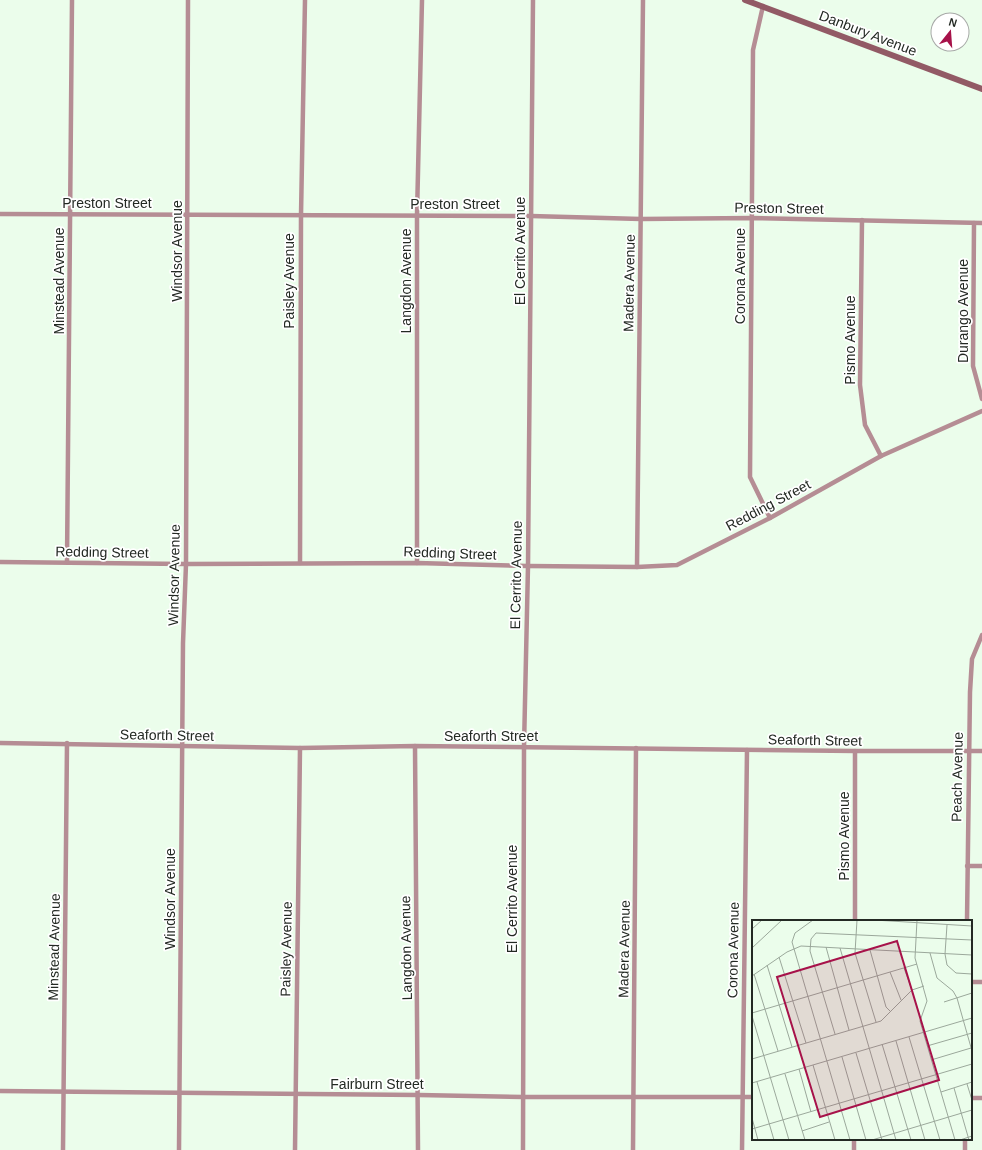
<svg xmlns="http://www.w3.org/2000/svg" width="982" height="1150" viewBox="0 0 982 1150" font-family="Arial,sans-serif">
  <rect width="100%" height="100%" fill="#ebfdeb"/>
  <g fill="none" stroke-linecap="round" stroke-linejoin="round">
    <g stroke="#b58d94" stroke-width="4.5">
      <polyline points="763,6 753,50 750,477 770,518"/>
      <polyline points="0,214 531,216 641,219 752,218 982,223"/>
      <polyline points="862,220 860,385 865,425 881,456"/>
      <polyline points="974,223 973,366 982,399"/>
      <polyline points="0,562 186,564 417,563 528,566 637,567 677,565 770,518 881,456 982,411"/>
      <polyline points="67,562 72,0"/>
      <polyline points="300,563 301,215 305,0"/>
      <polyline points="417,563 417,215 422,0"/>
      <polyline points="637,567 643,0"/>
      <polyline points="0,743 300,748 415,746 855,751 982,751"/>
      <polyline points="415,746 418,1150"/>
      <polyline points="967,866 982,866"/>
      <polyline points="855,921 855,751"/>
      <polyline points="967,921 970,692 972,659 982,635"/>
      <polyline points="971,982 982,982"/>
      <polyline points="0,1091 419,1095 523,1097 753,1097"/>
      <polyline points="971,1098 982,1098"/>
      <polyline points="854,1139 854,1150"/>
      <polyline points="965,1139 965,1150"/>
      <polyline points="63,1150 67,743"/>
      <polyline points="179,1150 183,643 186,564 188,0"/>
      <polyline points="295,1150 300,748"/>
      <polyline points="523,1150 524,747 528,566 533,0"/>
      <polyline points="633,1150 636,748"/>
      <polyline points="742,1150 747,750"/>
    </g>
    <polyline stroke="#925a65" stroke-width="6" points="745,0 982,89"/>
  </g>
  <g text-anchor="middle" stroke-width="3.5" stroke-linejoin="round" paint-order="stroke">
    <g font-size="14" fill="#232923" stroke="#fff">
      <text transform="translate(868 33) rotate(21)" y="5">Danbury Avenue</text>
      <text x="107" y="208">Preston Street</text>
      <text x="455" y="209">Preston Street</text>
      <text transform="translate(779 208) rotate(1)" y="5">Preston Street</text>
      <text transform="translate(177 251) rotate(-90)" y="5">Windsor Avenue</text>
      <text transform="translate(520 251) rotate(-90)" y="5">El Cerrito Avenue</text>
      <text transform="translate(740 276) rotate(-90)" y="5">Corona Avenue</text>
      <text transform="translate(59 281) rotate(-90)" y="5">Minstead Avenue</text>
      <text transform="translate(289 281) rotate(-90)" y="5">Paisley Avenue</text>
      <text transform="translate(406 281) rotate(-90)" y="5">Langdon Avenue</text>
      <text transform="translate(629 283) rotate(-89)" y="5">Madera Avenue</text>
      <text transform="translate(963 311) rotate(-90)" y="5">Durango Avenue</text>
      <text transform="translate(850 340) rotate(-90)" y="5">Pismo Avenue</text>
      <text transform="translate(768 505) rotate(-28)" y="5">Redding Street</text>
      <text transform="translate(102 552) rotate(1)" y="5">Redding Street</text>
      <text transform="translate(450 553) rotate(2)" y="5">Redding Street</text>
      <text transform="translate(174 575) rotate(-89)" y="5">Windsor Avenue</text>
      <text transform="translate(516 575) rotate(-89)" y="5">El Cerrito Avenue</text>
      <text transform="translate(167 735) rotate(1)" y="5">Seaforth Street</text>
      <text x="491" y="741">Seaforth Street</text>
      <text transform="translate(815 740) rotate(1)" y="5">Seaforth Street</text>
      <text transform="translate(957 777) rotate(-89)" y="5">Peach Avenue</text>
      <text transform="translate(844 836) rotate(-90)" y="5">Pismo Avenue</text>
      <text transform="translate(170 899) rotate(-90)" y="5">Windsor Avenue</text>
      <text transform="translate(512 899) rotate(-90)" y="5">El Cerrito Avenue</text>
      <text transform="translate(54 947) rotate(-89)" y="5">Minstead Avenue</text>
      <text transform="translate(406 948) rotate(-91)" y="5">Langdon Avenue</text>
      <text transform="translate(286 949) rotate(-89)" y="5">Paisley Avenue</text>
      <text transform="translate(624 949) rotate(-89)" y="5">Madera Avenue</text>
      <text transform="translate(733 950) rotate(-89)" y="5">Corona Avenue</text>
      <text x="377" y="1089">Fairburn Street</text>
    </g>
  </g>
  <g transform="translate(752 920)">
    <rect width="220" height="220" fill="#ebfdeb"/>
    <path fill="none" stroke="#9ba89b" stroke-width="1" d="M 61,0 L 43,13 L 40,22 L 98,220M 105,0 L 103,33 L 124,102M 122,0 L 220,6M 165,0 L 163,38 L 175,81 L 168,101 L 203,220M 195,5 L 193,34 L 195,45 L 204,53 L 220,54M 0,9 L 10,0M 74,27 L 97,110M 0,28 L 30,0M 88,28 L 144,220M 118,30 L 134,87 L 138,91M 178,33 L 185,58 L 201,71 L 205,78 L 220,131M 27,37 L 54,123M 15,45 L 40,127M 152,48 L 160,70M 138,52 L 149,80M 2,54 L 26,131M 0,56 L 35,32 L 49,26 L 220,35M 192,82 L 220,73M 0,93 L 165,44M 0,96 L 37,220M 83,114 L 58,31 L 59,19 L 64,13 L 220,20M 157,117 L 188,220M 144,121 L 173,220M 130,124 L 159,220M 175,126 L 220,113M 104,133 L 130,220M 90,137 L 114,220M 0,139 L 129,101 L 160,70 L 172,66M 179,140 L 219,128M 61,145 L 83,220M 47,149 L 59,192M 33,154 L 53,220M 5,162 L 22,220M 0,163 L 220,98M 215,164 L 220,180M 202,168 L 217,220M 189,172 L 220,162M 0,198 L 6,220M 0,209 L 220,144M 50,211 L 77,202M 120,220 L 220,190M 208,220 L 220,216"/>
    <path fill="#a7124a" fill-opacity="0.15" stroke="#a7124a" stroke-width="2" d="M 145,21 L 187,160 L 68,197 L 25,57 Z"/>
    <rect width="220" height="220" fill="none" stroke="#232923" stroke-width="2"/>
  </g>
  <g transform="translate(950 32) rotate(17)"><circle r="19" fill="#ffffff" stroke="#a7a9a7"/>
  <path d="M0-3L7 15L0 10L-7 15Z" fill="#a7124a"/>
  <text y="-6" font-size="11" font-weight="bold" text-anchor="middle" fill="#232923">N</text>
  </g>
</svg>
